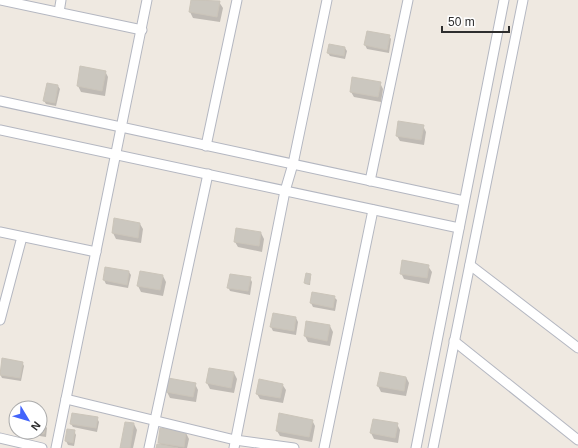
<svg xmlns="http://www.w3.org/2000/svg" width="578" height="448" viewBox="0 0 578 448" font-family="Helvetica,sans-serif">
  <rect width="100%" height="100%" fill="#efe9e1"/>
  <g fill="#0003">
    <polygon points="192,0 207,0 219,2 223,8 220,22 193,18 190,12"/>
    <polygon points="367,32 389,36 391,39 389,53 367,49 365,45"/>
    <polygon points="345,48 347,51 345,59 330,56 328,53"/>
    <polygon points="81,67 105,71 108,77 105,96 81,92 78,86"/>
    <polygon points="380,83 383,89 381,102 354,97 351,92"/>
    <polygon points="58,86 60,89 56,106 46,104 44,101"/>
    <polygon points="423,126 426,132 424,145 400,141 397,136"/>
    <polygon points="140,224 143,229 141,243 116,239 113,233"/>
    <polygon points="261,233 264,239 262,252 238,247 235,242"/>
    <polygon points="428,266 432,272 429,284 404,279 401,273"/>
    <polygon points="129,272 131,275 128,288 106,284 104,280"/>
    <polygon points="311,275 310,285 305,284 305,283"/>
    <polygon points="163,276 166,282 163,296 141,292 138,286"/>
    <polygon points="250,278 252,282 250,295 230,291 228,287"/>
    <polygon points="313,293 334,297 337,300 335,311 313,307 311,303"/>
    <polygon points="296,318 298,322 296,335 273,331 271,327"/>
    <polygon points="307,322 330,326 333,332 330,346 308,342 305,336"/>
    <polygon points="3,359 22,362 24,366 21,381 2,378 0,374"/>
    <polygon points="234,373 237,379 234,393 210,389 207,383"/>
    <polygon points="406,377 409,383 406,396 381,392 378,386"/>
    <polygon points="169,380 195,384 198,390 196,402 170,398 167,392"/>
    <polygon points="282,384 286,390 283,403 260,399 257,394"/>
    <polygon points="97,418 99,422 97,432 73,427 71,424"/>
    <polygon points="312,420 315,426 312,442 280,436 277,431"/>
    <polygon points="40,424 45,425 47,428 46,437 27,434 26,432 40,432"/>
    <polygon points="134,424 137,430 133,448 121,448"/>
    <polygon points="397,424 400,430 398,443 374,439 371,433"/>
    <polygon points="74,431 76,435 74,446 68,445 66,441"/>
    <polygon points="186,433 189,439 187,448 157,448 161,446 159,442"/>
  </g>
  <g fill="#cbc7bf" stroke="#cbc5ba">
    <polygon points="191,0 220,1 217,17 189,12"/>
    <polygon points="367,31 390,35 387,50 364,45"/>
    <polygon points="329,44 345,47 344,56 327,53"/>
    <polygon points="80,66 106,71 102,91 77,86"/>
    <polygon points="352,77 381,82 378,97 350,92"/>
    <polygon points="47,83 58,85 55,103 43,101"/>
    <polygon points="398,121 424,125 421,140 396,136"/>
    <polygon points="114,218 140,223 138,238 112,233"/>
    <polygon points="236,228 261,232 259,246 234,242"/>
    <polygon points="402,260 429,265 427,278 400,274"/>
    <polygon points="105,267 129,271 127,285 103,280"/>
    <polygon points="140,271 163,275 160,290 137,286"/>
    <polygon points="306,273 311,274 309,284 304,283"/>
    <polygon points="230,274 251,277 248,291 227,288"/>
    <polygon points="312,292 335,296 333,308 310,303"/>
    <polygon points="273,313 296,317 294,331 270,327"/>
    <polygon points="306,321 330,325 327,341 304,336"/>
    <polygon points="2,358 23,362 20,378 0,375"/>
    <polygon points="209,368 234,372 231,388 206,383"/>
    <polygon points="380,372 406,377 404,391 377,386"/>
    <polygon points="168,378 196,383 193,397 166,392"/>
    <polygon points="259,379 283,384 280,398 256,394"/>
    <polygon points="72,413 98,417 96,428 70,424"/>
    <polygon points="279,413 313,420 309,437 276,431"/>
    <polygon points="373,419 398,423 395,438 370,433"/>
    <polygon points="125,422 134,423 130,448 120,448"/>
    <polygon points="40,423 46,424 44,434 31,432 40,432"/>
    <polygon points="160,428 186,432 184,447 158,443"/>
    <polygon points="67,429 75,430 73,443 65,441"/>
    <polygon points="157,444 178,448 156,448"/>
  </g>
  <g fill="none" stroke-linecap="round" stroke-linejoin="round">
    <g stroke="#b4b7c1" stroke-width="11">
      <g id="minor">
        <polyline points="0,0 142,30"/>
        <polyline points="59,12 61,0"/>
        <polyline points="0,101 464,201"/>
        <polyline points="0,130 459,228"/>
        <polyline points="206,146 237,0"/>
        <polyline points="370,181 408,0"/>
        <polyline points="0,232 96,252"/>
        <polyline points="470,265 578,348"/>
        <polyline points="0,320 22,237"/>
        <polyline points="454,341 578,440"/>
        <polyline points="66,399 235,440 294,448"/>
        <polyline points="0,438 42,448"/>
        <polyline points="56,448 147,0"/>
        <polyline points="149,448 208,174"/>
        <polyline points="234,448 285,191 293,164 327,0"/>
        <polyline points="324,448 373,210"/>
        <polyline points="416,448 504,0"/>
        <polyline points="433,448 523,0"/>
      </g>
    </g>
    <use href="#minor" stroke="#fff" stroke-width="9"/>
  </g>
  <g transform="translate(28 420) rotate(128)"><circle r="19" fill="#ffffff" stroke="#ababab"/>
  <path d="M0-3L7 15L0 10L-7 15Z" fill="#4264fb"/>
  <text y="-6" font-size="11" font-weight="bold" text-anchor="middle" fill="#2e2e2e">N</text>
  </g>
  <path d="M442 26v6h67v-6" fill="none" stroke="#2e2e2e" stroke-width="2"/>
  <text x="448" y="26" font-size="12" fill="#2e2e2e" stroke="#ffffff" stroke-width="3" paint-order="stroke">50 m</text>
</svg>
